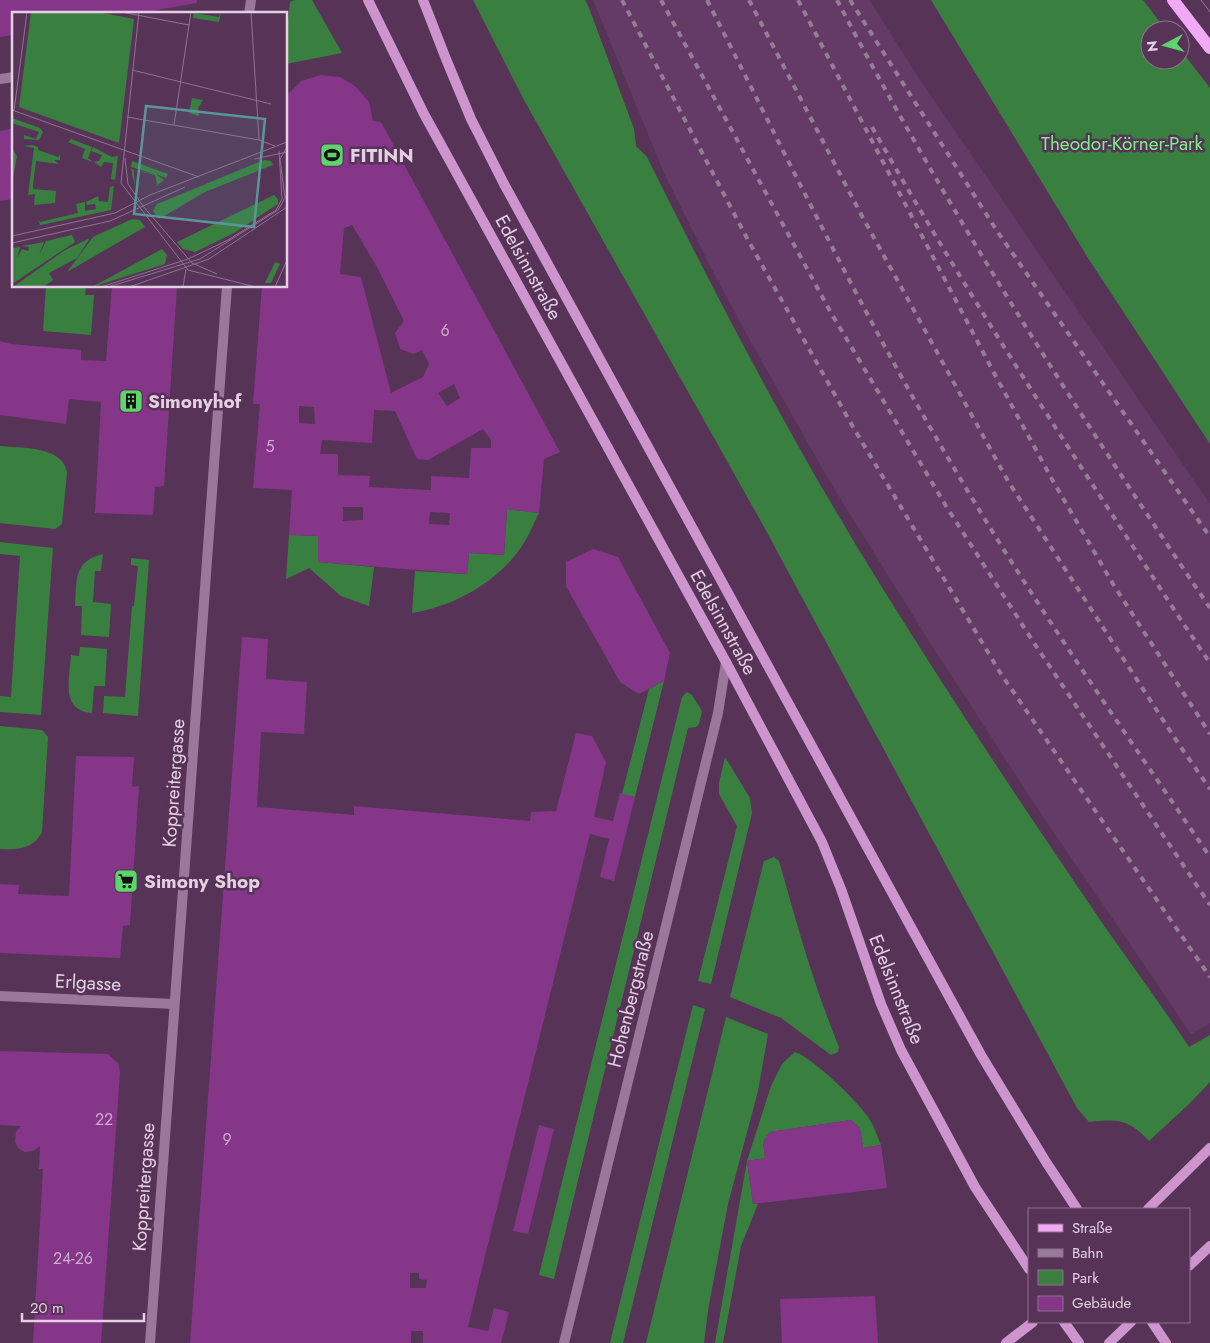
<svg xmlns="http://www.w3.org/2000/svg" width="1210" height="1343" viewBox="0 0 1210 1343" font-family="Jost,sans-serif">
  <rect width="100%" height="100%" fill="#573358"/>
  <polygon fill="#643b66" points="593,0 869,0 923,84 1210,504 1210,1023 1191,1034 1038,809 932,646 830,482 747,335 708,262 664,173"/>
  <g fill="#398040">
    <polygon points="295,0 312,0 342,53 286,64 286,41 290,2"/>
    <path d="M 473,0 L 585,0 L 589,8 L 634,129 L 636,146 L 647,157 C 720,304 796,450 883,589 C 954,703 1029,816 1105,927 C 1133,967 1162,1006 1189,1047 L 1210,1035 L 1210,1082 L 1189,1104 L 1149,1141 C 1129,1119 1117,1119 1089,1122 L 1077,1108 L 763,525 L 524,100 Z"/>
    <polygon points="931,0 1143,0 1166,30 1150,30 1150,60 1180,60 1180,49 1210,88 1210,444 1088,258"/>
    <polygon points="46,286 86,286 85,295 94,295 91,335 43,331"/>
    <path d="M 0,446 C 21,448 64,446 67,473 L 62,524 L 55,529 L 0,523 Z"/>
    <path d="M 507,509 L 539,513 C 534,522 531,532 525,541 C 502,580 456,606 412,613 L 415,571 L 467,574 L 469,553 L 504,555 Z"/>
    <polygon points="289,535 318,536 318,562 374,567 369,606 341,596 309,568 286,579"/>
    <polygon points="0,542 53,548 41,715 0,712 0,696 11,697 20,556 0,554"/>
    <path d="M 103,554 L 101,571 L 95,571 L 93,602 L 111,604 L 109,637 L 81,635 L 82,606 L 75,606 C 77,580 73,561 103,554 Z"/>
    <polygon points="131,558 149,560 138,716 103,713 104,696 125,697 132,606 134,606 138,566 131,565"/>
    <path d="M 80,647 L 107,649 L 105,686 L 94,686 L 92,713 C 60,710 70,678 71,655 L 79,656 Z"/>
    <polygon points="664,681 635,797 622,794 649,689"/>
    <polygon points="687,692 692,695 702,711 699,724 696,727 688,728 554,1279 539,1275 682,697"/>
    <path d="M 0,726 L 42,730 L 48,737 L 42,832 C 33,849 18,850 0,849 Z"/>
    <polygon points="725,757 750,798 752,813 711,984 698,981 737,826 719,794 719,783"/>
    <path d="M 774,857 L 779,861 C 797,924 814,987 839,1047 L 838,1052 L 831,1055 L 781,1018 L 730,997 L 764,861 Z"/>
    <polygon points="693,1005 705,1009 623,1343 610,1343"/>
    <polygon points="726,1017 768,1034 758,1091 728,1204 708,1310 704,1343 646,1343"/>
    <path d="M 795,1052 C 813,1058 857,1101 868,1117 C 874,1125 877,1136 881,1145 L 863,1148 L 860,1128 L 851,1120 L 770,1132 L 763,1142 L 765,1158 L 747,1161 L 753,1204 L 758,1204 L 741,1246 L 723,1343 L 715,1343 L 747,1161 L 771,1086 L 782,1064 Z"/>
  </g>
  <g fill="#853689" fill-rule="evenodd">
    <polygon points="0,0 197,0 197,3 134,14 14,14 14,35 0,37"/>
    <path d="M 321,75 L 340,77 L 355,86 L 369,102 L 373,121 L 381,122 L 560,452 L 544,459 L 539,513 L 507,509 L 504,555 L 469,553 L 467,574 L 318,562 L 318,536 L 289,535 L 292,490 L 253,488 L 260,404 L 253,404 L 262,286 L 286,286 L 286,96 L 301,81 ZM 352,225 L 377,267 L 404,321 L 395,333 L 400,349 L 413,354 L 422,350 L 429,364 L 423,377 L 391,393 L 361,277 L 340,274 L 344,228 ZM 454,384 L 460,398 L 447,406 L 438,393 ZM 299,406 L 314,407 L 315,424 L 299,423 ZM 374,410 L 395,411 L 417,459 L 428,460 L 483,429 L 491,440 L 491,448 L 471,448 L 469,478 L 431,476 L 431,490 L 369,487 L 370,476 L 338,475 L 338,454 L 320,454 L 322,440 L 372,443 ZM 343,507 L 363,507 L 363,520 L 343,521 ZM 430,512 L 450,513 L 449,525 L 429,524 Z"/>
    <polygon points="14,128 14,199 0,201 0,131"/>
    <polygon points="112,286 177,286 164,486 155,487 153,515 95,513 101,402 69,399 66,424 0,415 0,341 11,344 81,350 81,360 106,361"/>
    <polygon points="593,549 618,557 670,653 664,681 639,694 620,682 566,586 566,562"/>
    <path d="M 242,637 L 268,639 L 266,679 L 307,682 L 304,734 L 261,732 L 257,807 L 354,815 L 354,806 L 530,821 L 531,812 L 556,811 L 576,733 L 592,736 L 606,762 L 594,817 L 613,821 L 620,793 L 635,797 L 614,881 L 600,877 L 609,839 L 590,834 L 485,1256 L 468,1327 L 488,1331 L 494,1308 L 509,1312 L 501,1343 L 423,1343 L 423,1331 L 411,1331 L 411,1343 L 190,1343 ZM 410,1273 L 419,1273 L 419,1279 L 427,1280 L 426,1288 L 410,1288 Z"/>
    <polygon points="76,756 134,757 132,787 139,786 130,925 123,926 120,958 0,953 0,884 19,885 18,894 69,896"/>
    <polygon points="0,1051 108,1054 118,1063 120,1072 101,1343 33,1343 43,1169 39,1169 40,1146 33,1151 25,1152 19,1149 15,1142 16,1132 21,1126 0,1125"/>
    <polygon points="851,1120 860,1128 863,1148 881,1145 887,1188 753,1204 747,1161 765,1158 763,1142 770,1132"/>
    <polygon points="539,1125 554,1129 528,1234 513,1231"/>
    <polygon points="875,1296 878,1343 782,1343 780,1299"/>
  </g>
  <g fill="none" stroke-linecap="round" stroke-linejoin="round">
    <g stroke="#9b779c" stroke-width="10">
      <polyline points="249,14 251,0"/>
      <polyline points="0,79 14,77"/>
      <polyline points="0,996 174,1004"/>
      <polyline points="150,1343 227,286"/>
      <polyline points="564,1343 718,713 726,662"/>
    </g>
    <g stroke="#cd94ce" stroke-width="10">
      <polyline points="368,0 424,114 726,662 822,842 841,889 881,1004 901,1050 975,1187 1029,1269"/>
      <polyline points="423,0 446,59 471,119 504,184 981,1055 1046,1162 1077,1209"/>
      <polyline points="1148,1209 1210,1148"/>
      <polyline points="1189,1266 1210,1246"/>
      <polyline points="1064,1322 1079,1343"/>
      <polyline points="1152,1322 1166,1343"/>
      <polyline points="1006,1343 1033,1322"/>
      <polyline points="1109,1343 1131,1322"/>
    </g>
    <polyline stroke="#f2a9f5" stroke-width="12" points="1173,0 1210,48"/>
    <polyline stroke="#987b99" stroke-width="1" points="1201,0 1210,12"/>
    <g stroke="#987b99" stroke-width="4" stroke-dasharray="6 6" stroke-linecap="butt">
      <polyline points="622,0 749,242 853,427 1001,674 1210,977"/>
      <polyline points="661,0 830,311 946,506 1034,643 1210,905"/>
      <path d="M 707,0 C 788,159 865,320 957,473 C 1035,605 1124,731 1210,857"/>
      <polyline points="749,0 862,216 1008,481 1178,743 1210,789"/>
      <polyline points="798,0 994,373 1053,481 1113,584 1210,734"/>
      <path d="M 837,0 C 947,210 1077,412 1210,608"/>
      <polyline points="850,0 997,231 1210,537"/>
      <path d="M 872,127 C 944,254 1022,377 1102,499 C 1138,554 1173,609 1210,663"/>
    </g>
  </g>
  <defs>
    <g id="stadium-square" transform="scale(1.25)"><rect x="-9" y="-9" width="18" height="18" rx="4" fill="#5ed56b" stroke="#573358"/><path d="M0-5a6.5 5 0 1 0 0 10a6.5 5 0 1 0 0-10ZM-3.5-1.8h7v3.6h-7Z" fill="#111"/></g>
    <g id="building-square" transform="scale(1.25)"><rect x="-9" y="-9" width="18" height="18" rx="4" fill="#5ed56b" stroke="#573358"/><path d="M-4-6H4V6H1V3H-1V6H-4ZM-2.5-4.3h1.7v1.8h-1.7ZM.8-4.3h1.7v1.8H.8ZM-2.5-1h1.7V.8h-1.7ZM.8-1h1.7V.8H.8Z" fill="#111"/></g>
    <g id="supermarket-square" transform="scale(1.25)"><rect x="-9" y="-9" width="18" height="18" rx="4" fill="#5ed56b" stroke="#573358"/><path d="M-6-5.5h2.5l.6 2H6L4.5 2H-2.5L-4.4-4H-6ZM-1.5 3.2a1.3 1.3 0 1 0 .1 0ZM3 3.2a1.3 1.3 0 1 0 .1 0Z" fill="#111"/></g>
  </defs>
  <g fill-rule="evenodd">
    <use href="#stadium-square" x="332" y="155"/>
    <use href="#building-square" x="131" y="401"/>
    <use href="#supermarket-square" x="126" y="881"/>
  </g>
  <g text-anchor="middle" stroke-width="5" stroke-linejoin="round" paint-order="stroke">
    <g font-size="16" fill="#cda9ce">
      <text x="445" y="336">6</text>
      <text x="270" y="452">5</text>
      <text x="104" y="1125">22</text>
      <text x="227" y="1145">9</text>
      <text x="73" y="1264">24-26</text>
    </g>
    <g font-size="19" fill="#7bf286" stroke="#573358">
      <text x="1122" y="150">Theodor-Körner-Park</text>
    </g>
    <g font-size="19" font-weight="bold" fill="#e5cfe5" stroke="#573358" text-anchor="start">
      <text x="350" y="162">FITINN</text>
      <text x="148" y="408">Simonyhof</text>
      <text x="144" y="888">Simony Shop</text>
    </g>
    <g font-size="19" fill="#e5cfe5" stroke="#573358">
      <text transform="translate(529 267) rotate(61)" y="7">Edelsinnstraße</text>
      <text transform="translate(724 622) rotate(61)" y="7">Edelsinnstraße</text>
      <text transform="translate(173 783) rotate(-86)" y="7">Koppreitergasse</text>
      <text transform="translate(88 982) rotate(3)" y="7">Erlgasse</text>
      <text transform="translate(897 989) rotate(68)" y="7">Edelsinnstraße</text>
      <text transform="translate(630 999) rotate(-76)" y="7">Hohenbergstraße</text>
      <text transform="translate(143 1187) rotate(-86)" y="7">Koppreitergasse</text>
    </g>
  </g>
  <g transform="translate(12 12)">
    <rect width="275" height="275" fill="#573358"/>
    <path d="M 19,0 L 86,0 L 122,7 L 107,131 L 7,95 ZM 209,0 L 207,10 L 181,6 L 182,1 L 207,5 ZM 180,86 L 191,88 L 186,96 L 187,104 L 177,101 ZM 0,106 L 28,116 L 31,120 L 27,128 L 12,127 L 12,123 L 24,127 L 27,120 L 0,111 ZM 59,127 L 80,135 L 76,146 L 81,150 L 70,146 L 73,137 L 56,130 ZM 20,133 L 26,135 L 26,138 L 46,145 L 48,143 L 48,148 L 42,148 L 47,152 L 24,149 L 21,173 L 21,177 L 44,179 L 43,191 L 22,193 L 23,182 L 16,183 L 22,136 L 12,134 ZM 81,135 L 100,145 L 106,144 L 103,168 L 99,167 L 101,151 L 92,150 L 89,155 L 82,150 L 87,149 L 90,143 L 79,139 ZM 0,137 L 5,144 L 0,172 ZM 252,148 L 259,149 L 261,153 L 193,180 L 147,207 L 141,199 L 145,192 ZM 120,149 L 156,162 L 154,166 L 144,162 L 152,168 L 143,175 L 145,172 L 143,163 L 122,158 L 123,175 L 119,157 L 142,162 L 119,155 ZM 102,174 L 99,198 L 10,217 L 28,213 L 26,207 L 28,210 L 66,201 L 64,192 L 73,190 L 73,199 L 84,197 L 83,192 L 75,193 L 74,190 L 86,184 L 87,189 L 96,190 L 98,175 ZM 262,183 L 266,187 L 266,192 L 222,221 L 183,240 L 171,237 L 165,230 ZM 120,207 L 128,208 L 133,215 L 55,260 L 81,225 ZM 60,223 L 63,230 L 0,272 L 0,236 L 8,235 L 5,246 L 10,237 L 16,239 L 17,235 L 10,234 L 32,230 L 27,243 L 34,229 ZM 78,226 L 65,246 L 37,261 L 41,268 L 31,275 L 1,275 L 53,238 ZM 150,237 L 155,243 L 153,252 L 80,275 ZM 263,250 L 268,252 L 259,271 L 253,271 Z" fill="#398040"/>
    <path fill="none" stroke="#907190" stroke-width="1" d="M 109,0 L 177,13M 127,0 L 109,171 L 176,258 L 244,275M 239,0 L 247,128M 120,58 L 259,92M 0,98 L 187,165M 2,99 L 15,0M 115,105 L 247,128 L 263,134M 162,113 L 179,0M 113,146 L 116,172 L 131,194 L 180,251 L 205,262M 242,147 L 275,140M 0,224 L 103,201 L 138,183 L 275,130M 0,231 L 98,209 L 173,175M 89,275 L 176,247 L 216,228 L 264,198 L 270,187 L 267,139M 96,275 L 188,247 L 266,198 L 273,186 L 268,147 L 275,135M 117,275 L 197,247 L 275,195M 171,275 L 174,257M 263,275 L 275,248"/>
    <path fill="#5a9598" fill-opacity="0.15" stroke="#5a9598" stroke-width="2.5" d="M 134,94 L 253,107 L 242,215 L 122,202 Z"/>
    <rect width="275" height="275" fill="none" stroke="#e5cfe5" stroke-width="2.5"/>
  </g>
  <rect x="1028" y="1208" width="162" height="115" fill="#573358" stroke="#907190"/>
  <rect x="1038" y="1224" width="25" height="8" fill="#f2a9f5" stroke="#907190"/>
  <text x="1072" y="1233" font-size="15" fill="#e5cfe5">Straße</text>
  <rect x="1038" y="1249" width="25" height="8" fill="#987b99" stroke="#907190"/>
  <text x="1072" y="1258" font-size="15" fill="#e5cfe5">Bahn</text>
  <rect x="1038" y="1270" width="25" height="15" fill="#398040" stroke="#907190"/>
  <text x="1072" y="1283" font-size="15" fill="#e5cfe5">Park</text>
  <rect x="1038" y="1296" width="25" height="15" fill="#853689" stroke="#907190"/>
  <text x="1072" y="1308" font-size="15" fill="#e5cfe5">Gebäude</text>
  <g transform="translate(1165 45) rotate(264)"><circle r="24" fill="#573358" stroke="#907190"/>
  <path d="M0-4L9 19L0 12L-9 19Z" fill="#5ed56b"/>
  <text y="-8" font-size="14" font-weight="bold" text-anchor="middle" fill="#e5cfe5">N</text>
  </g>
  <path d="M22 1313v8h122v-8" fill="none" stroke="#e5cfe5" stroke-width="2.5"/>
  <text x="30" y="1313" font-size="15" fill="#e5cfe5" stroke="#573358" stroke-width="4" paint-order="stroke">20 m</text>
</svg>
